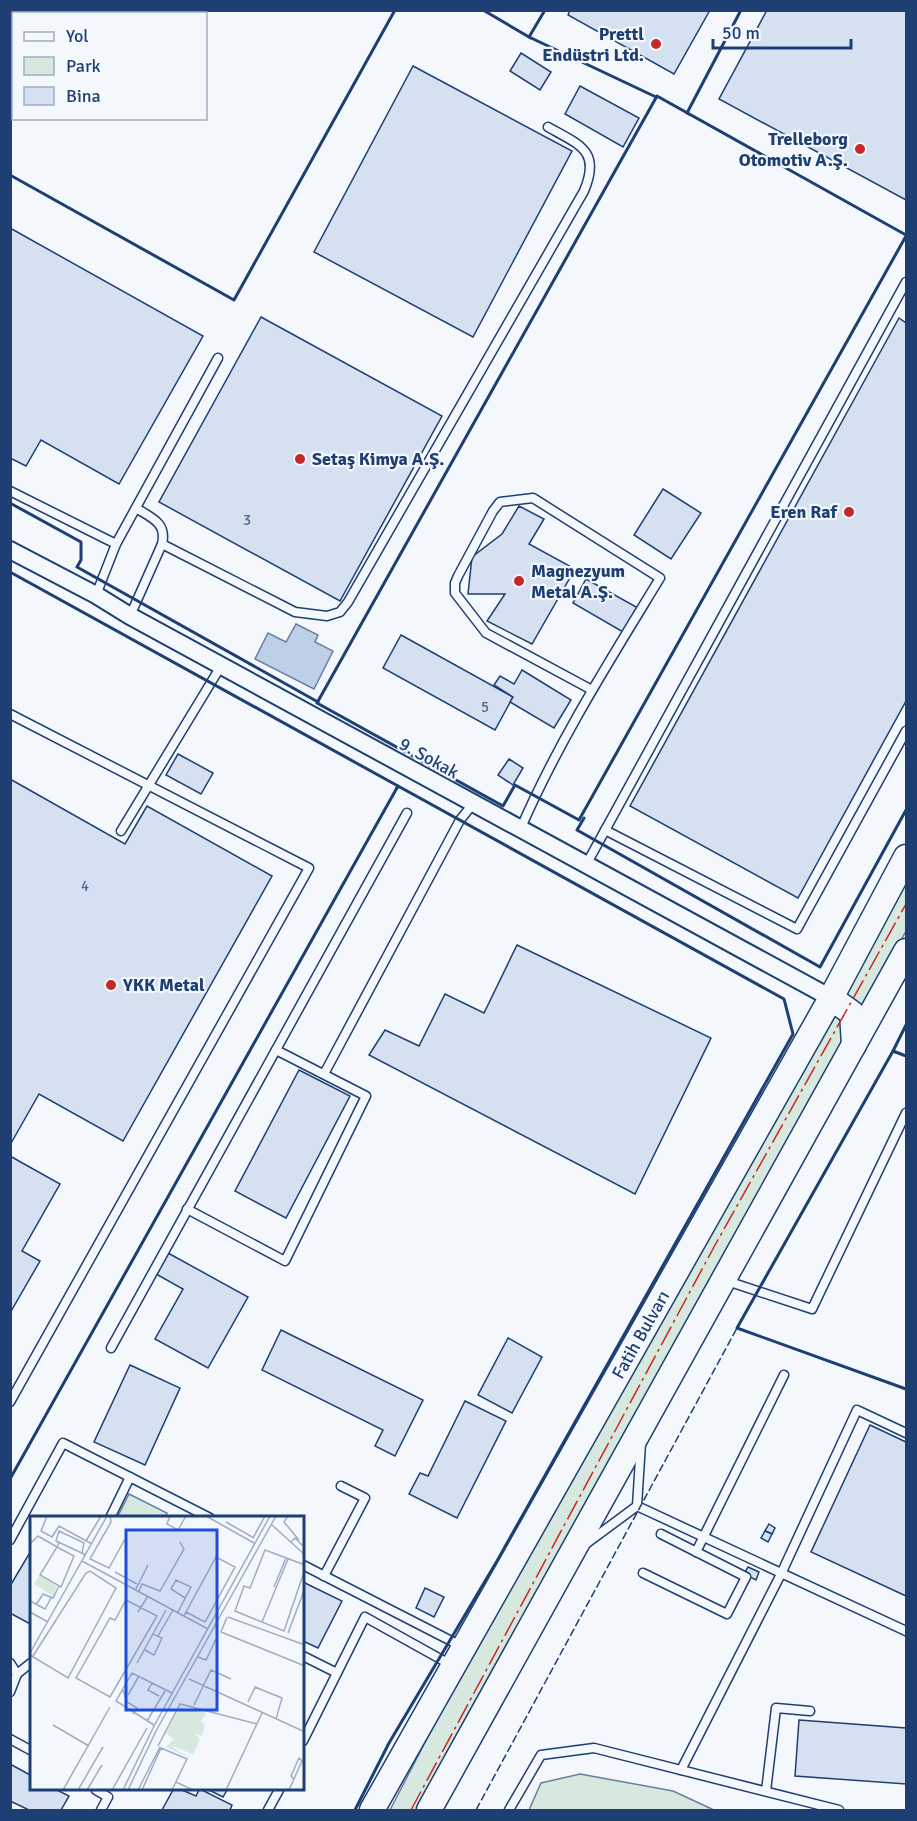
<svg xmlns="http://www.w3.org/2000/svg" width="917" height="1821" viewBox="0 0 917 1821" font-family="Signika,sans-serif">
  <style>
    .green { fill: #d7e8df; stroke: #687fa3; stroke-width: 1.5 }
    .water { fill: #bed0e5; stroke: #687fa3; stroke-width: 1.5 }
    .building { fill: #d5e0f0; stroke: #1d3f73; stroke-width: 1.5 }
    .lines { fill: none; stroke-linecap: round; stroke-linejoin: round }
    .lane-casing { stroke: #1d3f73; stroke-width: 11 }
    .street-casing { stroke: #1d3f73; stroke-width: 20 }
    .secondary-casing { stroke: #1d3f73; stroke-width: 27 }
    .lane { stroke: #f4f7fb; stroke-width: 8 }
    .street { stroke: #f4f7fb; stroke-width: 16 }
    .secondary { stroke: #f4f7fb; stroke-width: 24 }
    .fence { stroke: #1d3f73; stroke-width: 1.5; stroke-dasharray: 8 3; stroke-linecap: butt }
    .wall { stroke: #1d3f73; stroke-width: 3 }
    .power { stroke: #c62828; stroke-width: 1.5; stroke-dasharray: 21 4.5 3 4.5; stroke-linecap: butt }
    .poi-dot { fill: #c62828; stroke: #f4f7fb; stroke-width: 2 }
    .labels { text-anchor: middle; stroke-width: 4.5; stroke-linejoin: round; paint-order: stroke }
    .number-label { font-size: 15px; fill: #4b6792 }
    .poi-label { font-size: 18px; font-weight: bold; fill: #1d3f73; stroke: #f4f7fb; text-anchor: end }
    .street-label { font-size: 18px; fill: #1d3f73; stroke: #f4f7fb }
    .inset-road { fill: none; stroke: #9eadc5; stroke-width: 1.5 }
    .view { fill: #1d4ed8; fill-opacity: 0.15; stroke: #1d4ed8; stroke-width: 3 }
    .inset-edge { fill: none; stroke: #1d3f73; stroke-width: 3 }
  </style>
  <rect width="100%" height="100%" fill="#f4f7fb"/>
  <g class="green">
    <polygon points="906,876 906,931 418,1810 390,1810 476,1644"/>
    <polygon points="129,1494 167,1513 165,1518 117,1518"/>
    <polygon points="580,1774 673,1791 714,1810 529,1810 541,1783"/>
  </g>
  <polygon class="water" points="296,624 318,635 315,642 333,651 314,689 255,659 268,633 286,642"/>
  <g class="building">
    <polygon points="10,10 43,10 41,14 14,14 14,62 10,68"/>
    <polygon points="570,10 710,10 674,74 568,15"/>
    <polygon points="767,10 906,10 906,200 719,99"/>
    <polygon points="521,53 551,72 540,90 510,71"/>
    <polygon points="413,66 572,151 473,337 314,252"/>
    <polygon points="580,86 639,118 623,147 565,114"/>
    <polygon points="10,228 203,336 119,484 41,440 26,466 10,458"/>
    <polygon points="261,317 442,416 340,601 159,502"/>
    <polygon points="899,318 906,323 906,701 798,898 630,806"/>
    <polygon points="663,489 701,513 671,559 634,535"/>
    <polygon points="519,506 544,519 529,544 575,569 532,644 487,621 505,594 468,594 472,557 502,534"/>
    <polygon points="586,579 638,608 623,632 573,603"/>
    <polygon points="401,635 513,697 495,730 383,668"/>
    <polygon points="522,670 571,700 554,728 510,702 513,697 494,685 500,676 514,684"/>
    <polygon points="178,754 213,773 201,794 166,775"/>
    <polygon points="509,759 523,768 513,785 498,775"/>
    <polygon points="10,779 125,844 147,806 272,876 123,1141 39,1094 10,1145"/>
    <polygon points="517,945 711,1038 635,1194 369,1055 385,1030 419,1046 445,994 484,1013"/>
    <polygon points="299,1070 350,1096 286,1218 235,1191"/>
    <polygon points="10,1156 60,1184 22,1251 40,1261 10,1313"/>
    <polygon points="168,1253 248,1297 208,1368 155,1339 183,1289 156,1274"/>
    <polygon points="281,1330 423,1400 395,1456 375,1446 383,1430 262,1370"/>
    <polygon points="508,1338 542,1357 512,1413 478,1395"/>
    <polygon points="130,1365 180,1388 145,1465 94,1442"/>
    <polygon points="465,1401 506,1421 457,1518 409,1494 420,1473 428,1476"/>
    <polygon points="870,1425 906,1442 906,1596 811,1552"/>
    <polygon points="769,1524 775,1528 772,1534 765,1531"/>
    <polygon points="765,1531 772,1534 768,1542 761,1538"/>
    <polygon points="32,1549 32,1625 10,1613 10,1586"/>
    <polygon points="748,1567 759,1572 756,1580 744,1574"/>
    <polygon points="303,1582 342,1601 318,1648 303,1641"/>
    <polygon points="425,1588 444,1597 434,1617 416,1608"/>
    <polygon points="799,1720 906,1728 906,1784 795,1776"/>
    <polygon points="10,1764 32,1776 32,1790 57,1790 69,1796 61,1810 29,1810 10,1801"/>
    <polygon points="173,1790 182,1790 196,1796 199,1790 202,1790 232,1805 230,1810 162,1810"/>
    <polygon points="209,1790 227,1790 223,1797"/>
  </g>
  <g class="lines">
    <defs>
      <g id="lane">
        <polyline points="10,491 116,544"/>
        <path d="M136 508C152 518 167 523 162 544"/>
        <polyline points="96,595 116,544 218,358"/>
        <path d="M130 616 162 544 295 612 327 616 340 612 348 602 584 191C601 151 580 145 548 127"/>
        <polyline points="10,714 309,868 10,1402"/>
        <path d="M520 830C558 742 610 660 660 578L533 498 500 502 493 511 458 576 455 583V593L486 633 592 690"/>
        <polyline points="605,830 797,929 906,731"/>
        <polyline points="121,831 221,666"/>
        <polyline points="586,865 906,282"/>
        <polyline points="324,1074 460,820 473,804"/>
        <polyline points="187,1209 285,1261 366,1096 276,1050"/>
        <polyline points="724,1280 812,1309 906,1113"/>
        <polyline points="111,1348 407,813"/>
        <polyline points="637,1506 906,1631"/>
        <polyline points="110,1518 130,1477"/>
        <polyline points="10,1540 63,1443 210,1518"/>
        <polyline points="587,1543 637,1506 641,1443"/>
        <polyline points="696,1552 784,1375"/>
        <polyline points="303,1565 463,1647"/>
        <polyline points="643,1573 727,1614 746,1577 661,1534"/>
        <polyline points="324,1576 365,1498 341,1486"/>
        <polyline points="303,1656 337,1673"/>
        <polyline points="10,1663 17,1674 10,1692"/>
        <polyline points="17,1674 32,1662"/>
        <polyline points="10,1739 32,1751"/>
        <polyline points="303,1741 365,1617 453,1666"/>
        <polyline points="681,1770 781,1574 857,1410 906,1433"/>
        <polyline points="96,1790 108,1797 101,1810"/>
        <polyline points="766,1791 776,1708 810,1711"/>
        <polyline points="268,1810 279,1790"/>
        <polyline points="509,1810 541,1755 594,1748 839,1810"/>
      </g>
      <polyline id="street" points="10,550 96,595 130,616 831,998"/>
      <g id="secondary">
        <polyline points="831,998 852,1013 854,1045"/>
        <path id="s1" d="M372 1810 831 998 906 857"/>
        <polyline points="429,1810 906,951"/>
      </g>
    </defs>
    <use href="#lane" class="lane-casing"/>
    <use href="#street" class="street-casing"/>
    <use href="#secondary" class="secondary-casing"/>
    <use href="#lane" class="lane"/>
    <use href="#street" class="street"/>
    <use href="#secondary" class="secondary"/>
    <polyline class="fence" points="476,1810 737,1328 906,1389"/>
    <g class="wall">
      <polyline points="483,10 529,37 656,97"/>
      <polyline points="531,38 529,37 545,10"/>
      <polyline points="689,114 687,113 741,10"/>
      <polyline points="10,175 234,300 395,10"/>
      <polyline points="906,235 657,96 317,703 503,806 515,785 579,820 906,236"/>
      <polyline points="10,503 81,542 81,560 77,567 318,702"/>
      <polyline points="10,572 398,786 397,788"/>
      <polyline points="584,818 577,830 820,967 906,810"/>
      <polyline points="895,1052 893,1051 906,1025"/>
      <polyline points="906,1056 893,1051 737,1328 906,1389"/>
      <polyline points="10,1479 398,786 784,999 793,1034 497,1561 389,1743 355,1810"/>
    </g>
    <polyline class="power" points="411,1810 714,1247 906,904"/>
  </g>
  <g class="poi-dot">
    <circle cx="656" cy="44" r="6"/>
    <circle cx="860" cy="149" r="6"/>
    <circle cx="300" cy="459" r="6"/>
    <circle cx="849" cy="512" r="6"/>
    <circle cx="519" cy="581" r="6"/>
    <circle cx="111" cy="985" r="6"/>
  </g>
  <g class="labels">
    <g class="number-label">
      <text x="247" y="525">3</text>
      <text x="485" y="712">5</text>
      <text x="85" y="891">4</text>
    </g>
    <g class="poi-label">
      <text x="644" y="40">Prettl<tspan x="644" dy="21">Endüstri Ltd.</tspan></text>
      <text x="848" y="145">Trelleborg<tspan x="848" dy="21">Otomotiv A.Ş.</tspan></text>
      <text x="312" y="465" text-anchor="start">Setaş Kimya A.Ş.</text>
      <text x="837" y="518">Eren Raf</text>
      <text x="531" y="577" text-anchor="start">Magnezyum<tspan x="531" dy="21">Metal A.Ş.</tspan></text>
      <text x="123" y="991" text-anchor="start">YKK Metal</text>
    </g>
    <g class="street-label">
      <text transform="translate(429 758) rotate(29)" y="6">9. Sokak</text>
      <text dy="6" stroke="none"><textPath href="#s1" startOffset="546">Fatih Bulvarı</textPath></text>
    </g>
  </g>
  <g transform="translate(30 1516)">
    <rect width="274" height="274" fill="#f4f7fb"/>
    <path d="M9 60 27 70 23 80 4 68ZM150 191 176 197 171 205 175 209 172 220 164 218 170 223 163 238 139 229 160 242 136 231 144 223 136 217Z" fill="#d7e8df"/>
    <path class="inset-road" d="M17 0 11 15 22 21 29 10 62 28M80 0 81 6 60 43 79 52 95 23M140 0 137 8 148 14 156 0M176 0 224 27M258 0 254 6 269 24M196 6 224 22M242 9 275 39M223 22 235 0M56 25 71 0M261 26 265 22 272 29 275 27M0 28 8 20 27 31 44 40 31 71 10 59 27 31 29 27M52 37 54 27 29 15 26 25 56 39M52 45 178 113M275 49 235 34 220 72 214 70 205 95 254 115 275 53M85 56 107 68M244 71 256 42M106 73 118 49M109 75 112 68 130 75 154 33 150 26M96 84 127 100 80 181 46 162 80 102 85 104ZM0 85 15 93 21 82M6 89 13 78 23 82 29 70M0 96 18 106M108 96 118 80M148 96 161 71 146 64 141 73 155 82M154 100 156 96 186 41 205 51 175 106 156 96M197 101 191 116 275 150M198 101 275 129M232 106 258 43M258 117 275 72M128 120 143 94M115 134 124 139 132 122 123 118M0 137 77 0M0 139 38 162 86 72 60 55 56 57 3 140M168 141 176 144 186 123M107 147 136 94M159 163 275 216M122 167 118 174 129 180M93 174 97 186 107 192 103 198M98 179 109 160M218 186 225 171 252 182 246 203M164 189 181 154 201 163M117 205 135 175M23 209 59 230M124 209 86 185 102 157 142 177M128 230 150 188 227 208M146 266 163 274M33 274 80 191M48 274 73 231M57 274 72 249M82 274 117 212M93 274 124 210 240 0M98 274 126 215 246 0M108 274 130 231M112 274 131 232 157 243 142 274M196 274 232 197M259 274 272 245 269 242 261 260 264 263"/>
    <path class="view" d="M96 14H187V194H96Z"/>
    <rect width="274" height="274" class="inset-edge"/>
  </g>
  <rect width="917" height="1821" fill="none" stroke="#1d3f73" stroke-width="24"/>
  <rect x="12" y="12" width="195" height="108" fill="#f4f7fb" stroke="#9eadc5" stroke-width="1.5"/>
  <rect x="24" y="32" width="30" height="9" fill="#f4f7fb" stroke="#9eadc5" stroke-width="1.5"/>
  <text x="66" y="42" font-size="18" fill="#1d3f73">Yol</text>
  <rect x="24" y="57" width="30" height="18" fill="#d7e8df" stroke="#9eadc5" stroke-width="1.5"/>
  <text x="66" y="72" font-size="18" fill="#1d3f73">Park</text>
  <rect x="24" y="87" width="30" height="18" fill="#d5e0f0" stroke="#9eadc5" stroke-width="1.5"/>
  <text x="66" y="102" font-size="18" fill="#1d3f73">Bina</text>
  <path d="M713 39v9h138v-9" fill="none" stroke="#1d3f73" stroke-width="3"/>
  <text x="722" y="39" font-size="18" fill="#1d3f73" stroke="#f4f7fb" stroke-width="4.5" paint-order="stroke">50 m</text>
</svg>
